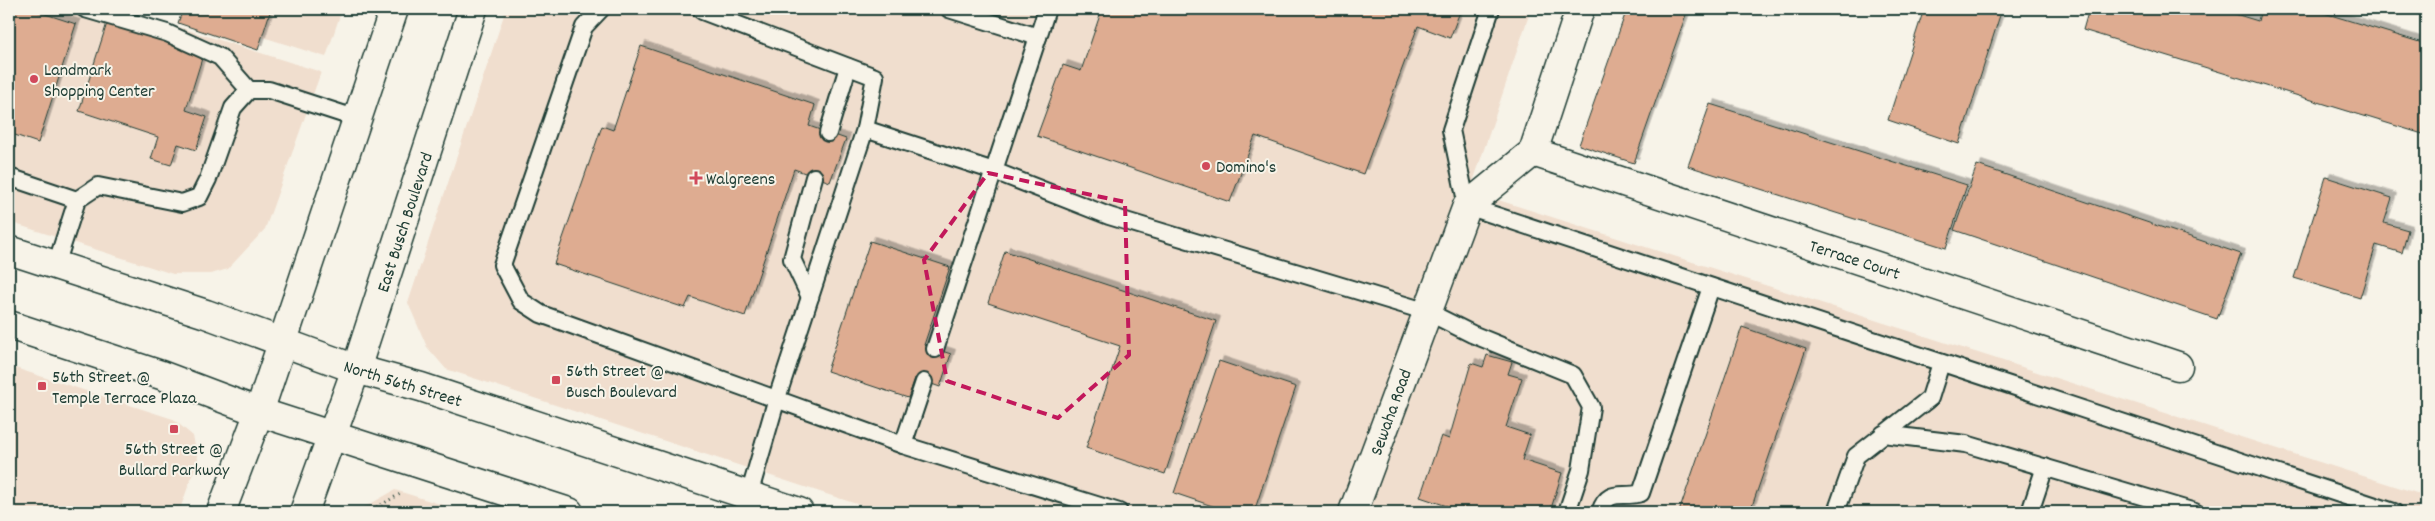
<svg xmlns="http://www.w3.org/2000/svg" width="2435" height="521" viewBox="0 0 2435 521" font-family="Dekko,sans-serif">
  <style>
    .built { fill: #f0dece }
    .building { fill: #deac91; stroke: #1f3d34; filter: url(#shadow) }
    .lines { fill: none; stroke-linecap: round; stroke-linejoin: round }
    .lane-casing { stroke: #1f3d34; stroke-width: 20 }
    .street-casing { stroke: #1f3d34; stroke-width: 31 }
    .primary-casing { stroke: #1f3d34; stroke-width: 31 }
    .path { stroke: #1f3d34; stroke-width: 3; stroke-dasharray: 1 4; stroke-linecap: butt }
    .lane { stroke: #f7f3e8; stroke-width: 16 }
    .street { stroke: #f7f3e8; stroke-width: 28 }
    .primary { stroke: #f7f3e8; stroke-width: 28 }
    .marked { fill: none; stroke: #c2185b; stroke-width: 4; stroke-dasharray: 10 6; stroke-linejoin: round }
    .poi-dot { fill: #d1495b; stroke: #f7f3e8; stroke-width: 2 }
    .labels { text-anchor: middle; stroke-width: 4; stroke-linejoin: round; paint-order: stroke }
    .poi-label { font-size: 18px; fill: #1f3d34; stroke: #f7f3e8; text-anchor: start }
    .street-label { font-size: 18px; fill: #1f3d34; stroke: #f7f3e8 }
  </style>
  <defs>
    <filter id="shadow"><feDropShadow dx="4.5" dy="-4.5" stdDeviation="0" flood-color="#0004"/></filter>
  </defs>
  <rect width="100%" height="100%" fill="#f7f3e8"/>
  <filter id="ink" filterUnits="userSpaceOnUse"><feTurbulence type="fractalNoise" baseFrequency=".02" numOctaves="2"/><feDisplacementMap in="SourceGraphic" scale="10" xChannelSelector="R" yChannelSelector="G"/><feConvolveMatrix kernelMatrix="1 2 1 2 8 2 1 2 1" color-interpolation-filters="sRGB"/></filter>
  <g filter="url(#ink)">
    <g class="built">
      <polygon points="9,9 121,9 321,72 265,229 228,269 211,274 173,274 9,222"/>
      <polygon points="174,9 342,9 326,57"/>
      <polygon points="506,9 1531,9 1470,191 2426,496 2426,512 881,512 446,369 427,347 408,303"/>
      <polygon points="9,366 173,419 193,436 198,459 179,512 9,512"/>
      <polygon points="395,490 465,512 356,512"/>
    </g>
    <g class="building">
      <polygon points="9,9 30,9 76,24 38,143 9,133"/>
      <polygon points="183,9 271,9 258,50 178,23"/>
      <polygon points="1102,9 1461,9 1450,38 1418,26 1363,174 1255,136 1230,202 1037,136 1063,65 1081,71"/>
      <polygon points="1627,9 1688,9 1634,163 1579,145"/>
      <polygon points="1924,9 2002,9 1959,144 1888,120"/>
      <polygon points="2089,9 2219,9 2258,21 2261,9 2311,9 2426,44 2426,135 2083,30"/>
      <polygon points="108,20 204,52 186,110 207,117 196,150 178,144 171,165 151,159 158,137 79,111"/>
      <polygon points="641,46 815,105 809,126 846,139 830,182 794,169 745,316 690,297 685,308 554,264 602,126 613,130"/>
      <polygon points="1710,104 1967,185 1946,248 1688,166"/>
      <polygon points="1977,165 2241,254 2217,319 1954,230"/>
      <polygon points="2326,177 2392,198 2384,223 2408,230 2402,253 2376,245 2360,298 2294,278"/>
      <polygon points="870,241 950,267 924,345 951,354 940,387 915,378 908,398 827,371"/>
      <polygon points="1005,251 1216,321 1165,474 1086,448 1120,346 988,303"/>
      <polygon points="1742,327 1806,349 1750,512 1679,512"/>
      <polygon points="1487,355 1512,362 1508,374 1522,378 1506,427 1530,435 1522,460 1562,473 1550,512 1465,512 1420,497 1441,436 1449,439 1471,363 1483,367"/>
      <polygon points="1219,361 1296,387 1254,512 1230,512 1174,493"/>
    </g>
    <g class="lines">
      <defs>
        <g id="lane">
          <polyline points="85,9 167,33 220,57 249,90"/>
          <polyline points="601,9 584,27 502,265 521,301 541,314 903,445 1119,512"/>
          <polyline points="949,9 1038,37 1047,9"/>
          <polyline points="1491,9 1451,130 1467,206 2394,512"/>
          <polyline points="702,11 875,77 865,129"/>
          <polyline points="828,133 848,67"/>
          <polyline points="9,177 77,200"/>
          <polyline points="56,265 77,200 98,186 182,203 199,197 208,179 233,108 249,90 269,90 358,119"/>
          <polyline points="810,297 792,259 814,177"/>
          <polyline points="935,349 1038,37"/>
          <polyline points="1883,434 1966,444 2195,512"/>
          <polyline points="903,445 924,382"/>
          <polyline points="749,495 777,398 865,129 994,171 1109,216 1428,312 1472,334 1573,375 1591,407 1581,470 1567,512"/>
          <path d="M1600 512C1608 487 1622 499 1641 493L1711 287"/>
          <polyline points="1836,512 1856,456 1930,398 1941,363"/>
          <polyline points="2030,512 2045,467"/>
        </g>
        <g id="street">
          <polyline points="1533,152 2178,366"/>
          <polyline points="1353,512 1467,206 1533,152 1580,9"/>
        </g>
        <g id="primary">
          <polyline points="9,250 206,314 356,369 421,387 799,512"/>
          <polyline points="9,325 161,375 259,412 569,512"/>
          <polyline points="221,512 259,412 394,9"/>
          <polyline points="304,512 356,369 473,9"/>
        </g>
      </defs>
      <use href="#lane" class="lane-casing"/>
      <use href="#street" class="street-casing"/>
      <use href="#primary" class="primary-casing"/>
      <polyline class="path" points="368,512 402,493"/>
      <use href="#lane" class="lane"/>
      <use href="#street" class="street"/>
      <use href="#primary" class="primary"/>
    </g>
  </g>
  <path class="marked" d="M988 173 1125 202 1129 355 1058 418 947 381 924 260Z"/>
  <g class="poi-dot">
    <circle cx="34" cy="79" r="5"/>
    <circle cx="1206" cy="166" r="5"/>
    <path d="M693.5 170.5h5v5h5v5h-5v5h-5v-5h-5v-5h5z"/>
    <rect x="551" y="375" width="10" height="10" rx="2.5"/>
    <rect x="37" y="381" width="10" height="10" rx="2.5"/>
    <rect x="169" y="424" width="10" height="10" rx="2.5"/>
  </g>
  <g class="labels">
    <g class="poi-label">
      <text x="44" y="75">Landmark<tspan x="44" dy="21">Shopping Center</tspan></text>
      <text x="1216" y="172">Domino's</text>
      <text x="706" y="184">Walgreens</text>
      <text x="566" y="376">56th Street @<tspan x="566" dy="21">Busch Boulevard</tspan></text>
      <text x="52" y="382">56th Street @<tspan x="52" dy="21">Temple Terrace Plaza</tspan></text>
      <text x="174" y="454" text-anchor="middle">56th Street @<tspan x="174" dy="21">Bullard Parkway</tspan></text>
    </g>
    <g class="street-label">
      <text transform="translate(404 222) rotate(-72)" y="6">East Busch Boulevard</text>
      <text transform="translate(1855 259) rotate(18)" y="6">Terrace Court</text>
      <text transform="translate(403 383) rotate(17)" y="6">North 56th Street</text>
      <text transform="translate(1390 412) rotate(-70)" y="6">Sewaha Road</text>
    </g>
  </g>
  <rect width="2435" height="521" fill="none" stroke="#f7f3e8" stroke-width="30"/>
  <rect x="15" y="15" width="2405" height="491" fill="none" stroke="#1f3d34" stroke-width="2" filter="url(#ink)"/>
</svg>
